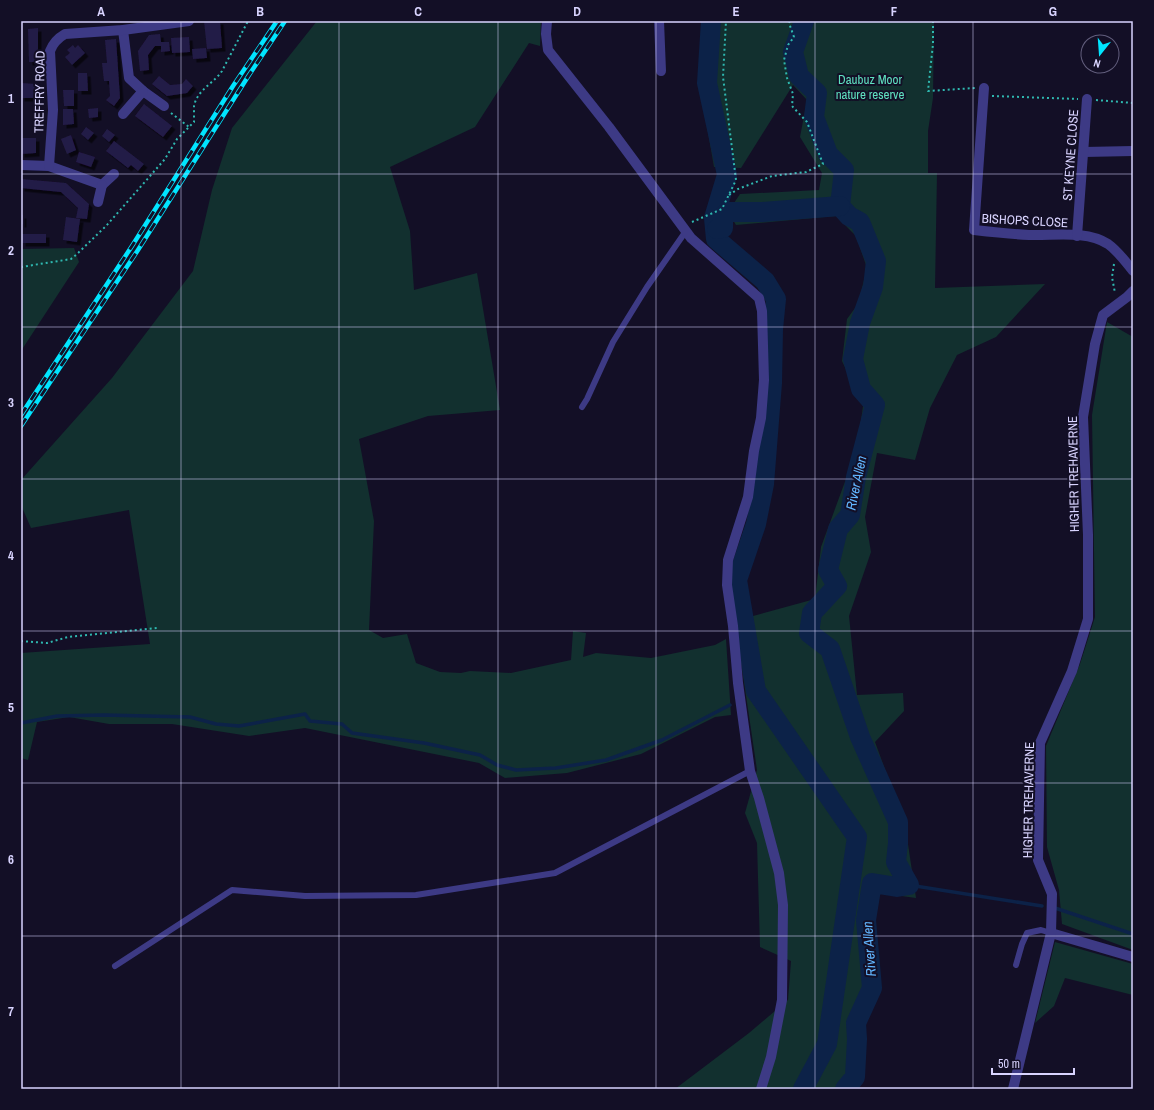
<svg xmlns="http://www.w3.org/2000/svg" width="1154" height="1110" viewBox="0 0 1154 1110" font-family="'Archivo Narrow',sans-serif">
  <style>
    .green { fill: #12302f }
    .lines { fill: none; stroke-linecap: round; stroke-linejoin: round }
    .stream { stroke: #0c2248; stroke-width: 3.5 }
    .river { stroke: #0c2248; stroke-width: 20 }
    .building { fill: #241b47; filter: url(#shadow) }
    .path { stroke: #2fb8b0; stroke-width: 2; stroke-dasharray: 2 3; stroke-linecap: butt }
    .lane { stroke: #3d3a85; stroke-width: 6 }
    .street { stroke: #3d3a85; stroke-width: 10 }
    .rail-casing { stroke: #00e5ff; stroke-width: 4.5 }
    .rail { stroke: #130f26; stroke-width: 3; stroke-dasharray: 9; stroke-linecap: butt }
    .grid { fill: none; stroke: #d9d4ff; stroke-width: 1; stroke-opacity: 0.55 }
    .labels { text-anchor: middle; stroke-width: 4; stroke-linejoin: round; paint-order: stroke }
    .park-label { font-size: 13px; fill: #5fe0c0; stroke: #130f26 }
    .street-label { font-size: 13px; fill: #d9d4ff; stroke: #130f26 }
    .water-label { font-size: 14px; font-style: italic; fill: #62b6ff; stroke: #130f26 }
    .neatline { fill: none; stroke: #d9d4ff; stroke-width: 1.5 }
    .grid-label { font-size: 13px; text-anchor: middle; font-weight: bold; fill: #d9d4ff }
  </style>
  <defs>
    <filter id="shadow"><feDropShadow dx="3.5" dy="3.5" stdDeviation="0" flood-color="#0009"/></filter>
  </defs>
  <rect width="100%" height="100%" fill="#130f26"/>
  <g class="green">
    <polygon points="317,21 541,21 540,46 529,43 475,127 390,167 410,231 414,290 477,273 500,410 428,416 359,439 374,521 369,630 383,638 407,634 416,663 440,672 461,673 470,671 511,673 571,660 573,631 586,633 583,657 596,653 651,658 715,645 726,639 731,715 715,717 641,754 567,773 505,778 479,763 305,728 249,736 172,724 109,724 69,717 37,722 28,760 21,758 21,653 150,644 129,510 31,528 21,505 21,480 112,378 193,271 212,190 232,128"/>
    <polygon points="704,21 934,21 933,98 928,131 928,173 937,173 935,288 1045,284 996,337 957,355 930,408 915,460 877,453 865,517 871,552 849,616 857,695 903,693 904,711 875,742 905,824 916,898 865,891 878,991 849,1017 863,1069 859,1089 675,1089 749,1033 788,1000 791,961 760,947 757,843 745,813 757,770 735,621 815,599 821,547 857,449 863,406 842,361 847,319 858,304 867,268 856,236 836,216 736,225 728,212 740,194 819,190 822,173 800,137 807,100 793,85 741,168 714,167 701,92"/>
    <polygon points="74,248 79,262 21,351 21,249"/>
    <polygon points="1107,322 1133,337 1133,950 1062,924 1059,890 1047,847 1046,746 1080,664 1095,617 1092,415"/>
    <polygon points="1055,942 1133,964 1133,995 1065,978 1054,1006 1035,1023"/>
  </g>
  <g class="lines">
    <g class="stream">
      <polyline points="749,695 756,691"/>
      <polyline points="21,723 57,716 104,715 190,717 216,724 239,726 305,714 310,721 342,724 352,733 424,743 480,755 497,765 516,770 556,768 606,760 662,740 730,705"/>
      <polyline points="909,885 1042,906"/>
      <polyline points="1055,908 1133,934"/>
    </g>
    <g class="river">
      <polyline points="711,21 707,83 727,175 714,218 716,239 765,281 776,299 773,329 772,383 764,484 756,524 737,580 756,691 857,837 827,1044 803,1089"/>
      <polyline points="804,21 793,52 799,76 817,93 814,117 828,154 844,170 840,206 849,216 860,222 876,261 873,287 860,323 853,359 861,389 875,405 856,477 850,515 838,529 828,570 837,586 812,613 809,633 830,649 860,737 898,822 898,843 896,862 909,885 897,887 872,883 866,920 872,988 856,1023 857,1039 855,1077 845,1089"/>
      <polyline points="717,229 723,228 723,216 728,212 762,212 840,206"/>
    </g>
  </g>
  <g class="building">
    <polygon points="204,21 220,21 222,48 207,49"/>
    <polygon points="38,28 38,62 29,62 28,29"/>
    <polygon points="160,34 161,42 169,42 170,51 161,52 161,46 155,46 148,55 149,70 140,71 138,51 149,35"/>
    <polygon points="189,37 190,52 172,53 171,38"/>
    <polygon points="116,39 120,98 114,106 106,100 110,96 109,81 104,81 102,63 107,63 105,40"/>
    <polygon points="73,45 75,48 78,45 85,53 72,65 65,57 70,53 67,50"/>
    <polygon points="206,48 207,58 193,59 192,49"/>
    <polygon points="78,73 87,73 88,91 78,91"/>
    <polygon points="159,76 170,85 182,84 186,79 193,86 187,93 167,96 152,84"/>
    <polygon points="21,83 37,84 37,98 21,98"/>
    <polygon points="63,90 74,90 74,106 64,106"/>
    <polygon points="144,104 172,126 163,137 135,116"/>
    <polygon points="98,108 98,117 89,118 88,109"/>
    <polygon points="63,109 73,109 74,124 63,125"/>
    <polygon points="86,127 94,133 88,140 81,134"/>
    <polygon points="107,129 115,135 109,142 102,136"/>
    <polygon points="71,135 76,150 67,154 61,139"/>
    <polygon points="21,138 36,138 36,153 21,154"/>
    <polygon points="114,141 144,164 138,171 131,165 128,168 106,151"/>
    <polygon points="79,152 95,157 91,167 76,162"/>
    <polygon points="21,179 66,183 89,204 87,219 76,218 78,208 61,192 21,188"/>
    <rect x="21" y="215" width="2" height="9"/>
    <polygon points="66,217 80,219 77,242 63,240"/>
    <rect x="22" y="234" width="24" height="9"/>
  </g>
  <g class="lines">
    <g class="path">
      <polyline points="933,21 933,44 928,91 975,88"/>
      <polyline points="992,96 1078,99"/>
      <polyline points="1096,100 1133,103"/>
      <polyline points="171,113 189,127"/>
      <polyline points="729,195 738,189 772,176 806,172 823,164 807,122 792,106 793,94 787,78 784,60 788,45 794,37 789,23 790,21"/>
      <polyline points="692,222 722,209 736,180 723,77 726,21"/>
      <polyline points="1114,264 1112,277 1115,293"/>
      <path d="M21 267 71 259 77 254 106 226 165 159 177 139 194 122C194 117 194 111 194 106 197 90 214 83 222 71L248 21"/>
      <polyline points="21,641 47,643 68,637 157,628"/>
    </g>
    <g class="lane">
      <polyline points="582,407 587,399 613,342 647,287 686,231"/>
      <polyline points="1016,965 1022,944 1027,933 1041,930 1051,933"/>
      <polyline points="115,966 232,890 305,896 416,895 555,873 750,771"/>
    </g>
    <g class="street">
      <polyline points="547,21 546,34 548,50 609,127 691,238 759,298 762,311 764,380 761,418 754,451 748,497 728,560 727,585 733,626 738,683 750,771 759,798 779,873 783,905 782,1000 771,1057 761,1089"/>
      <polyline points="659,21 661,71"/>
      <polyline points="123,30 129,78 143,91 164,106"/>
      <path d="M984 88 974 230C992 232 1011 234 1029 235 1054 236 1086 230 1108 244 1118 251 1125 261 1133 271"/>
      <polyline points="123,114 143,91"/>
      <polyline points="1084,152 1133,151"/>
      <polyline points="21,165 49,166 102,185 114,174"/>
      <path d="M49 166 53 110 50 51C53 43 58 38 65 34L123 30 189 21"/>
      <polyline points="98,202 102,185"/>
      <polyline points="1077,236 1087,99"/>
      <polyline points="1051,933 1133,957"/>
      <polyline points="1013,1089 1051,933 1052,894 1038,860 1040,743 1072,671 1088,619 1088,535 1083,417 1095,344 1103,315 1127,297 1133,291"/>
    </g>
    <defs>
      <g id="rail">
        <polyline points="21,415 132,246 233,86 277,21"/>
        <polyline points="21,426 138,250 249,75 285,21"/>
      </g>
    </defs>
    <use href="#rail" class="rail-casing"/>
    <use href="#rail" class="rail"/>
  </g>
  <path class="grid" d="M181 21V1089M339 21V1089M498 21V1089M656 21V1089M815 21V1089M973 21V1089M21 174H1133M21 327H1133M21 479H1133M21 631H1133M21 783H1133M21 936H1133"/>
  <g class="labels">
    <g class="park-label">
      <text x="870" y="84">Daubuz Moor<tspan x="870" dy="15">nature reserve</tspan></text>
    </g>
    <g class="street-label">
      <text transform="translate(39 92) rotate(-89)" y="5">TREFFRY ROAD</text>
      <text transform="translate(1070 155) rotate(-86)" y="5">ST KEYNE CLOSE</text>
      <text transform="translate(1025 220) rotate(3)" y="5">BISHOPS CLOSE</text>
      <text transform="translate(1073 474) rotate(-91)" y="5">HIGHER TREHAVERNE</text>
      <text transform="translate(1028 800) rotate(-89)" y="5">HIGHER TREHAVERNE</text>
    </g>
    <g class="water-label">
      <text transform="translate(856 483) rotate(-78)" y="5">River Allen</text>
      <text transform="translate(869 949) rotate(-94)" y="5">River Allen</text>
    </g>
  </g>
  <rect width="1154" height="1110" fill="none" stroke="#130f26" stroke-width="44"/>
  <g transform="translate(1100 54) rotate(197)"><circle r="19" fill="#130f26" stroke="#625e7d"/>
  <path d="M0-3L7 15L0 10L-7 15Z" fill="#00e5ff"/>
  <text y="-6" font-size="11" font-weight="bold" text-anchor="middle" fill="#d9d4ff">N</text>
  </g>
  <path d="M992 1068v6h82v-6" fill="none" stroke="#d9d4ff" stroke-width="2"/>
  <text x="998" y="1068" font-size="12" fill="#d9d4ff" stroke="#130f26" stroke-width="3" paint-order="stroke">50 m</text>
  <rect x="22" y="22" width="1110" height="1066" class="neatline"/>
  <g class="grid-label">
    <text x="101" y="16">A</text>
    <text x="260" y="16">B</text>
    <text x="418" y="16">C</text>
    <text x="577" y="16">D</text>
    <text x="736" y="16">E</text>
    <text x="894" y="16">F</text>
    <text x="1053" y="16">G</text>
    <text x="11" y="103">1</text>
    <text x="11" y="255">2</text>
    <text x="11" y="407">3</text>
    <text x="11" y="560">4</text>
    <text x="11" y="712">5</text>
    <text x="11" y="864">6</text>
    <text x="11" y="1016">7</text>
  </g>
</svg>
